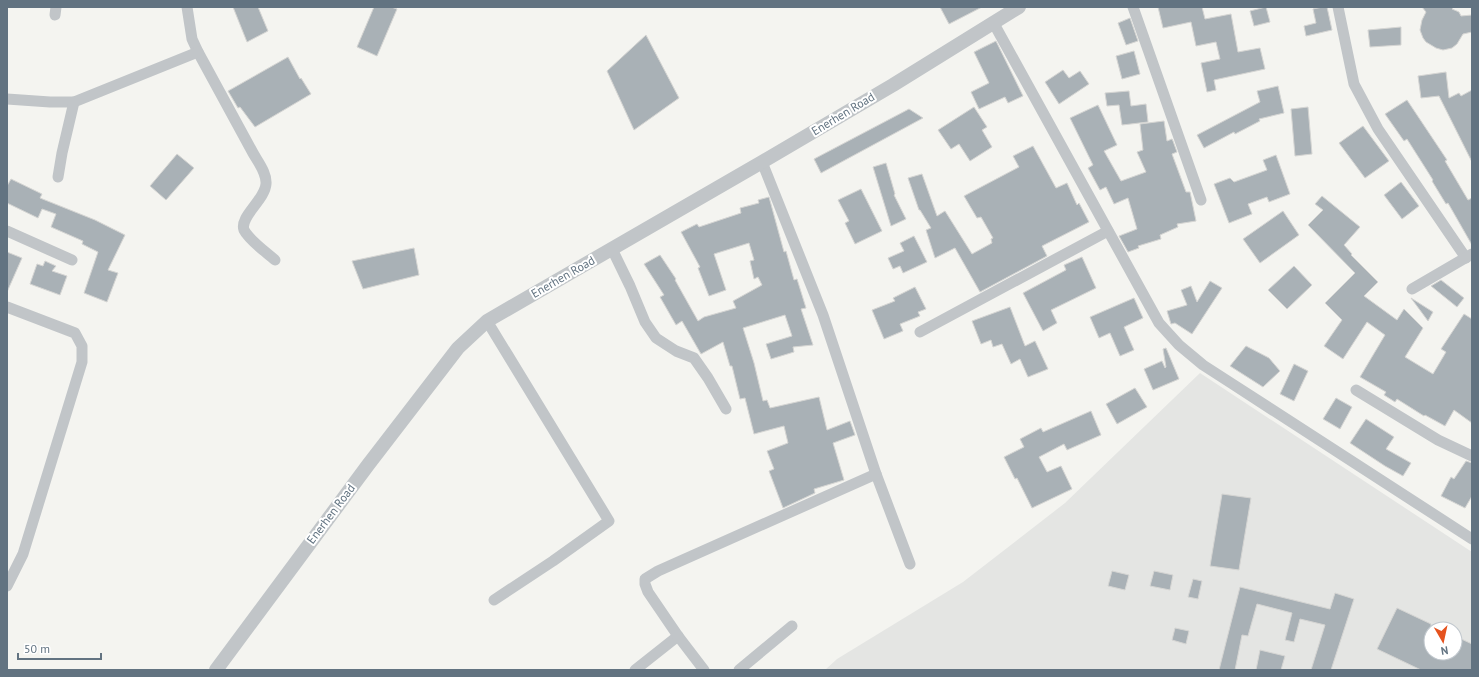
<svg xmlns="http://www.w3.org/2000/svg" width="1479" height="677" viewBox="0 0 1479 677" font-family="'PT Sans',sans-serif">
  <style>
    .built { fill: #e4e5e3; fill-rule: evenodd }
    .building { fill: #a9b1b6; stroke: #d5d5d3 }
    .lines { fill: none; stroke-linecap: round; stroke-linejoin: round }
    .minor { stroke: #c1c5c8; stroke-width: 11 }
    .tertiary { stroke: #c1c5c8; stroke-width: 14 }
    .labels { text-anchor: middle; stroke-width: 4; stroke-linejoin: round; paint-order: stroke }
    .street-label { font-size: 12px; fill: #627381; stroke: #fff }
  </style>
  <rect width="100%" height="100%" fill="#f4f4f0"/>
  <path class="built" d="M1200 373 1472 552V670H825L837 659 963 582 1065 503ZM1431 629H1455V653H1431Z"/>
  <g class="building">
    <polygon points="233,7 258,7 268,31 247,42"/>
    <polygon points="374,7 391,7 397,9 377,56 357,47"/>
    <polygon points="940,7 982,7 949,24"/>
    <polygon points="1158,7 1202,7 1205,19 1231,14 1238,52 1260,48 1265,69 1214,80 1216,90 1207,92 1201,63 1220,59 1216,42 1196,46 1191,22 1163,28"/>
    <polygon points="1266,7 1270,22 1254,26 1250,11"/>
    <polygon points="1323,7 1327,7 1332,30 1306,36 1304,26 1316,23 1313,9"/>
    <polygon points="1422,7 1454,7 1452,9 1459,12 1461,16 1472,15 1472,32 1463,34 1457,44 1452,48 1443,50 1436,48 1426,42 1423,38 1420,30 1422,20 1426,12"/>
    <polygon points="1130,18 1138,41 1126,45 1118,23"/>
    <polygon points="1401,27 1401,45 1370,47 1368,30"/>
    <polygon points="646,35 679,98 634,130 607,71"/>
    <polygon points="996,41 1023,96 1008,103 1005,97 979,109 971,92 989,83 974,52"/>
    <polygon points="1134,51 1140,74 1122,79 1116,56"/>
    <polygon points="288,57 300,79 301,78 311,94 255,127 240,107 238,108 228,91"/>
    <polygon points="1063,70 1069,78 1080,71 1089,84 1059,104 1045,82"/>
    <polygon points="1446,72 1449,98 1459,93 1461,96 1472,90 1472,162 1439,96 1421,98 1418,76"/>
    <polygon points="1278,86 1284,113 1259,119 1260,121 1235,134 1234,132 1204,148 1197,135 1260,102 1257,91"/>
    <polygon points="1129,91 1131,106 1146,104 1148,122 1122,125 1119,105 1107,106 1105,93"/>
    <polygon points="1407,100 1447,160 1445,161 1468,200 1472,198 1472,245 1448,203 1446,204 1432,181 1433,180 1407,139 1404,141 1385,114"/>
    <polygon points="1098,105 1117,145 1104,151 1121,181 1146,172 1137,152 1143,150 1140,124 1164,121 1167,141 1172,139 1173,141 1177,152 1172,154 1186,192 1190,192 1196,221 1177,224 1178,227 1160,235 1161,239 1138,246 1139,248 1128,252 1119,236 1137,229 1128,198 1114,204 1106,187 1100,190 1088,168 1093,165 1070,118"/>
    <polygon points="974,107 987,127 982,130 992,147 970,161 959,144 951,149 938,130"/>
    <polygon points="1308,107 1312,154 1295,156 1291,109"/>
    <polygon points="909,109 923,118 821,173 814,159"/>
    <polygon points="1363,126 1389,161 1365,178 1339,143"/>
    <polygon points="1033,146 1056,188 1067,183 1077,205 1079,203 1089,222 1042,246 1047,256 980,292 955,248 935,258 926,230 931,228 920,210 919,210 908,178 922,174 937,216 945,211 972,254 992,243 991,239 993,238 981,217 977,218 964,196 1019,167 1013,156"/>
    <polygon points="177,154 194,168 166,200 150,186"/>
    <polygon points="1276,155 1290,194 1269,202 1267,197 1248,204 1252,214 1229,223 1214,184 1230,178 1234,182 1267,170 1263,160"/>
    <polygon points="886,163 895,194 894,195 906,219 891,226 873,167"/>
    <polygon points="11,179 42,194 40,198 95,220 125,235 108,270 118,273 107,302 84,293 98,252 82,244 83,241 51,227 56,214 42,209 38,218 7,203 7,186"/>
    <polygon points="1401,182 1419,206 1402,219 1384,195"/>
    <polygon points="861,189 882,231 855,244 845,223 849,221 838,200"/>
    <polygon points="1322,196 1360,227 1344,245 1352,254 1351,255 1378,282 1364,296 1397,320 1404,309 1423,328 1405,357 1433,374 1446,352 1441,349 1464,314 1472,319 1472,423 1454,410 1445,426 1425,415 1424,416 1397,399 1395,402 1384,395 1386,392 1360,377 1385,335 1367,322 1343,359 1324,346 1342,320 1325,303 1355,273 1308,225 1323,210 1315,204"/>
    <polygon points="769,197 784,252 786,251 794,280 797,279 806,308 801,309 813,345 793,347 794,352 771,359 766,344 792,336 785,315 743,328 754,363 763,401 767,400 770,408 819,397 827,430 850,421 855,435 833,443 844,480 814,489 815,493 783,508 769,471 774,469 767,451 788,443 784,426 754,434 745,398 740,399 732,366 730,366 723,342 701,354 682,321 676,325 660,297 664,295 644,264 660,255 676,279 675,280 698,321 704,317 736,308 733,301 762,285 758,277 754,279 750,261 754,260 749,243 714,254 726,290 709,296 698,268 700,267 681,232 697,224 699,227 741,213 740,208 759,203 758,200"/>
    <polygon points="1283,211 1299,235 1260,263 1243,239"/>
    <polygon points="914,236 927,262 903,273 900,266 893,269 888,258 904,251 900,243"/>
    <polygon points="414,248 419,275 363,289 352,261"/>
    <polygon points="7,252 22,258 7,292"/>
    <polygon points="1082,257 1096,288 1051,310 1057,323 1043,331 1023,293 1066,270 1064,265"/>
    <polygon points="45,261 56,266 52,271 67,276 60,295 30,284 37,264 43,266"/>
    <polygon points="1294,266 1312,285 1287,309 1268,290"/>
    <polygon points="1441,280 1464,298 1457,307 1431,286"/>
    <polygon points="1210,281 1222,288 1192,334 1175,323 1171,324 1167,311 1187,305 1181,290 1191,286 1197,302"/>
    <polygon points="915,287 926,309 918,312 920,316 900,324 903,331 884,339 872,310 895,301 893,298"/>
    <polygon points="1134,298 1143,318 1124,327 1134,350 1120,356 1110,333 1099,338 1090,317"/>
    <polygon points="1411,298 1433,312 1428,321"/>
    <polygon points="1010,307 1025,346 1035,341 1048,369 1028,377 1020,359 1011,364 1002,344 993,347 991,340 981,344 972,321"/>
    <polygon points="1246,346 1269,358 1280,371 1263,387 1230,366"/>
    <polygon points="1166,348 1179,379 1153,390 1144,369 1162,361 1165,368 1166,367 1163,349"/>
    <polygon points="1294,364 1308,371 1294,401 1280,394"/>
    <polygon points="1135,388 1147,407 1117,424 1106,404"/>
    <polygon points="1336,398 1352,407 1340,429 1323,419"/>
    <polygon points="1091,411 1101,435 1067,450 1064,444 1039,457 1047,472 1061,466 1072,489 1032,508 1017,478 1015,479 1004,457 1024,447 1020,439 1041,428 1043,432"/>
    <polygon points="1366,419 1394,437 1386,449 1411,463 1403,476 1385,466 1350,443"/>
    <polygon points="1466,461 1472,463 1472,496 1465,508 1441,496 1451,477 1454,479"/>
    <polygon points="1222,494 1251,498 1239,570 1210,566"/>
    <polygon points="1112,571 1129,575 1125,590 1108,586"/>
    <polygon points="1154,571 1173,575 1170,590 1150,586"/>
    <polygon points="1193,579 1202,581 1198,599 1188,597"/>
    <polygon points="1240,587 1330,609 1335,593 1354,599 1331,670 1311,670 1325,625 1300,619 1294,642 1285,640 1292,613 1257,604 1248,636 1242,635 1235,670 1219,670"/>
    <polygon points="1397,608 1431,624 1431,653 1455,653 1455,636 1472,644 1472,670 1421,670 1377,649"/>
    <polygon points="1175,628 1189,631 1186,644 1172,640"/>
    <polygon points="1260,650 1285,656 1281,670 1256,670"/>
  </g>
  <g class="lines">
    <g class="minor">
      <path d="M187 7 192 39 198 52 253 153C258 162 267 173 266 184 265 200 239 217 244 230 249 240 266 252 275 260"/>
      <polyline points="1133,7 1201,200"/>
      <polyline points="1338,7 1354,84 1378,129 1466,258"/>
      <polyline points="55,15 56,7"/>
      <polyline points="993,22 1159,323 1179,345 1203,365 1234,385 1472,539"/>
      <polyline points="7,99 50,102 74,102 198,52"/>
      <polyline points="762,162 823,315 876,474 910,564"/>
      <polyline points="58,177 62,153 74,102"/>
      <polyline points="7,231 72,260"/>
      <polyline points="612,249 630,286 645,322 656,338 676,351 694,358 708,378 726,409"/>
      <polyline points="1412,289 1472,254"/>
      <polyline points="7,307 75,333 82,346 82,362 23,554 7,586"/>
      <polyline points="487,321 609,521 553,561 494,600"/>
      <polyline points="920,332 1108,231"/>
      <polyline points="1356,390 1438,440 1472,456"/>
      <polyline points="635,670 678,636"/>
      <polyline points="704,670 678,636 648,592 645,584 645,579 658,571 876,474"/>
      <polyline points="739,670 792,626"/>
    </g>
    <polyline class="tertiary" points="216,670 368,465 458,348 487,321 762,162 893,85 1019,7"/>
  </g>
  <g class="labels">
    <g class="street-label">
      <text transform="translate(843 114) rotate(-31)" y="4">Enerhen Road</text>
      <text transform="translate(563 277) rotate(-30)" y="4">Enerhen Road</text>
      <text transform="translate(331 514) rotate(-53)" y="4">Enerhen Road</text>
    </g>
  </g>
  <rect width="1479" height="677" fill="none" stroke="#627381" stroke-width="16"/>
  <g transform="translate(1443 641) rotate(171)"><circle r="19" fill="#ffffff" stroke="#c0c7cd"/>
  <path d="M0-3L7 15L0 10L-7 15Z" fill="#e5521e"/>
  <text y="-6" font-size="11" font-weight="bold" text-anchor="middle" fill="#627381">N</text>
  </g>
  <path d="M18 653v6h83v-6" fill="none" stroke="#627381" stroke-width="2"/>
  <text x="24" y="653" font-size="12" fill="#627381" stroke="#ffffff" stroke-width="3" paint-order="stroke">50 m</text>
</svg>
